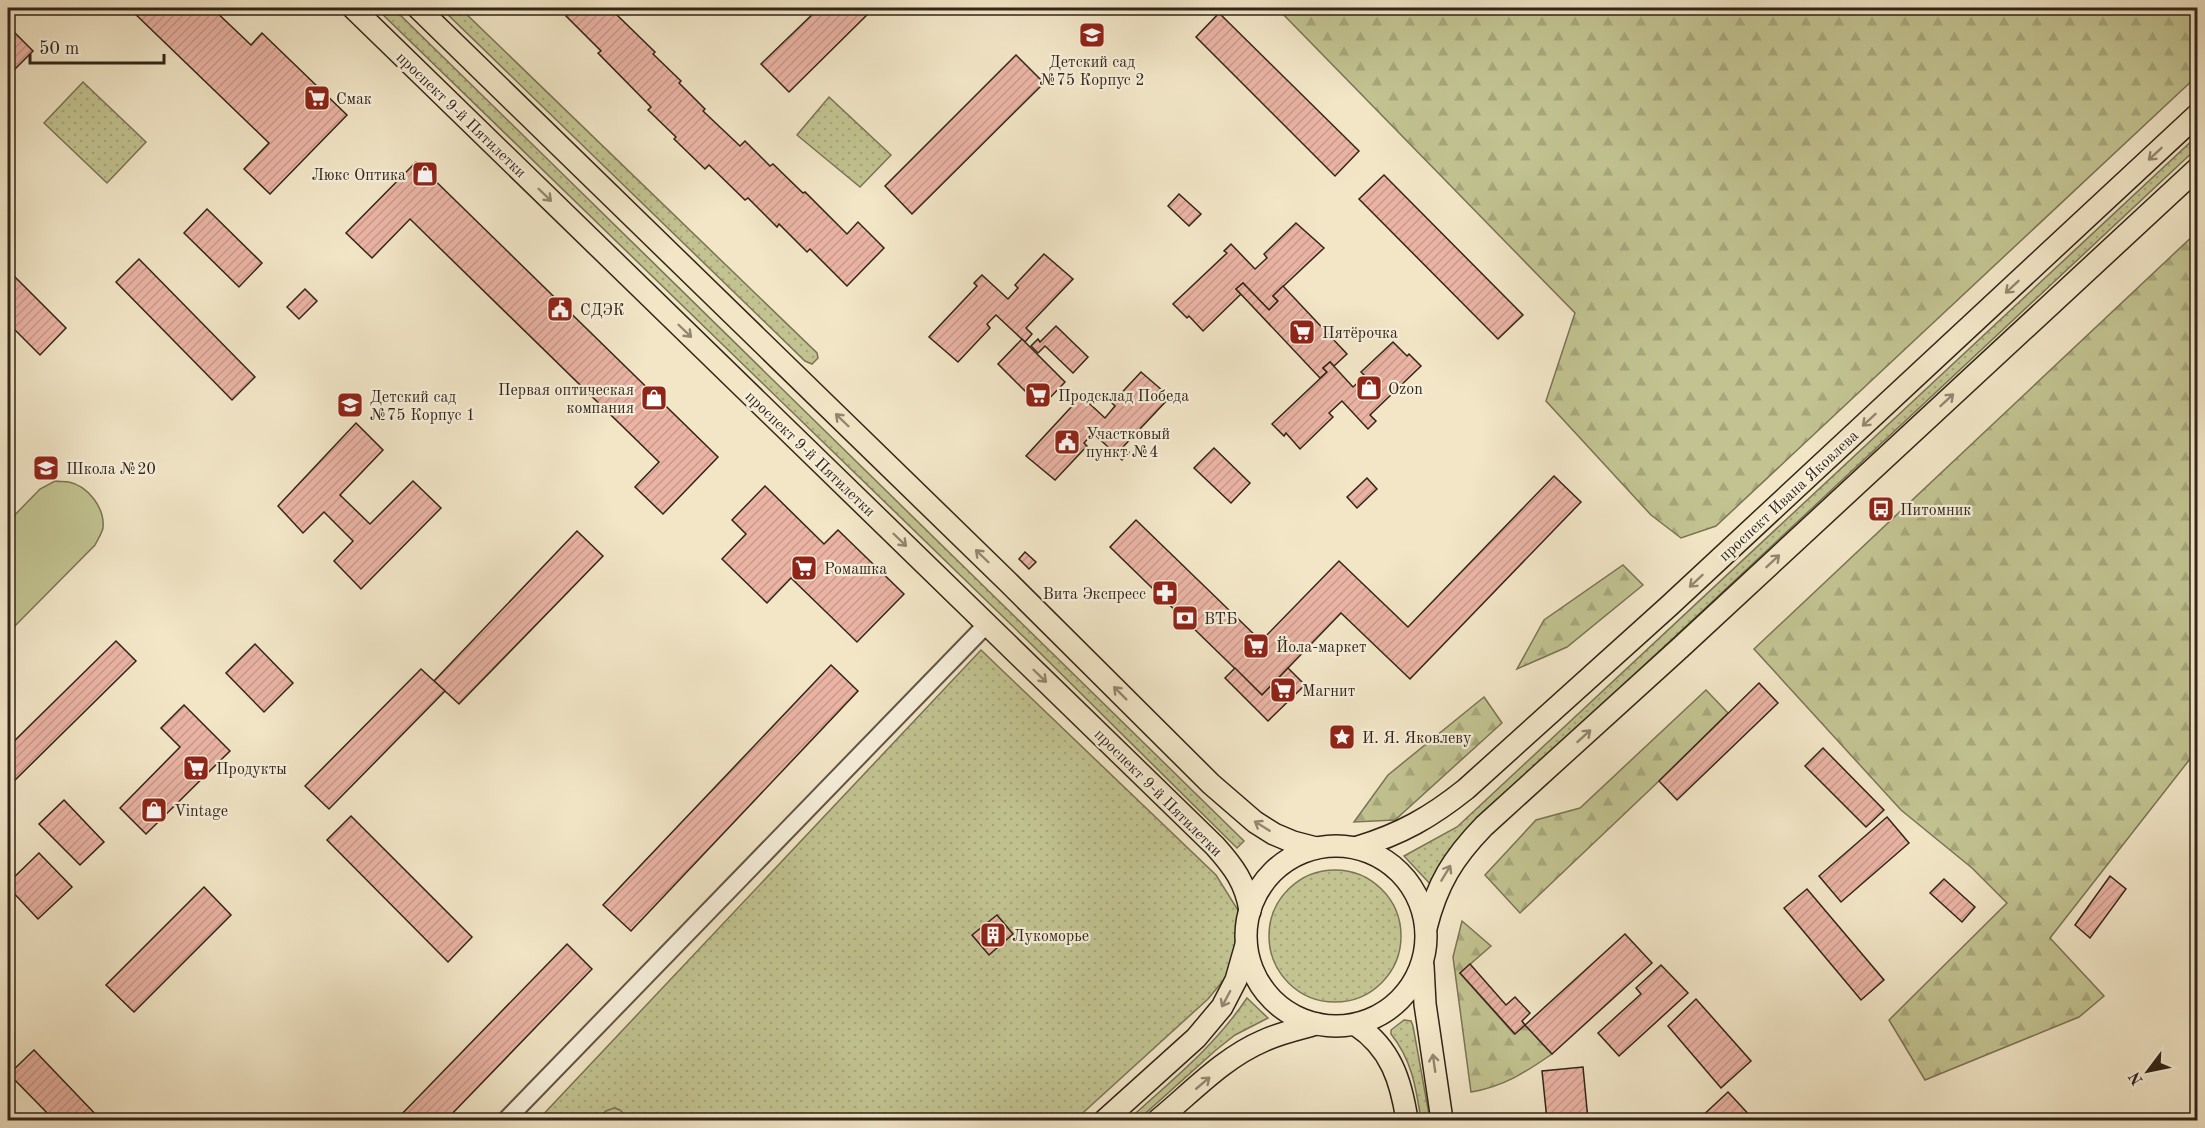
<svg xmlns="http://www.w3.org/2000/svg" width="2205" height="1128" viewBox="0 0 2205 1128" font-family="'Old Standard TT',serif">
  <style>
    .grass { fill: url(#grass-dots); stroke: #7a7454; stroke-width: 1.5 }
    .forest { fill: url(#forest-firs); stroke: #7a7454; stroke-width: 1.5 }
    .garden { fill: #c2c391; stroke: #7a7454; stroke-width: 1.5 }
    .building { fill: url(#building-hatch); stroke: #322518; stroke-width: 1.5 }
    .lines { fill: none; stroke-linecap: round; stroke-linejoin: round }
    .minor-casing { stroke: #625544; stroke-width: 20 }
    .major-casing { stroke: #322518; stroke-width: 24 }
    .minor { stroke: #f7efdb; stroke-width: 16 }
    .major { stroke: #f2e6c7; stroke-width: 21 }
    .oneway { stroke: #928670 }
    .labels { text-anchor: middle; stroke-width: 4.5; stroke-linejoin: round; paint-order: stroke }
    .poi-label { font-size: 16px; fill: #322518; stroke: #f7efdb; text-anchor: start }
    .street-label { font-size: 16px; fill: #322518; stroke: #f7efdb }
  </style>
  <defs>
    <pattern id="grass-dots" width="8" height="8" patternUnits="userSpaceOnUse" patternTransform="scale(1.5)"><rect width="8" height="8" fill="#c2c391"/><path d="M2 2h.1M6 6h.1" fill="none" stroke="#a7a77c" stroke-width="1.8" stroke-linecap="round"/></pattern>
    <pattern id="forest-firs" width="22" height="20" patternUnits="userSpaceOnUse" patternTransform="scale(1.5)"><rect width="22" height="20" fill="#c2c391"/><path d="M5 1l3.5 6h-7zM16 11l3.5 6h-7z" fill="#a7a77c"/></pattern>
    <pattern id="building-hatch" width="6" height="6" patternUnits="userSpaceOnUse" patternTransform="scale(1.5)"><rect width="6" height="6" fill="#eab3a4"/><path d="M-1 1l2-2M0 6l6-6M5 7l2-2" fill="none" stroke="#c99a8c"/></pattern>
  </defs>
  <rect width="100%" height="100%" fill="#f2e6c7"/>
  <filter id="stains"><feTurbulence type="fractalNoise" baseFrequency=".00333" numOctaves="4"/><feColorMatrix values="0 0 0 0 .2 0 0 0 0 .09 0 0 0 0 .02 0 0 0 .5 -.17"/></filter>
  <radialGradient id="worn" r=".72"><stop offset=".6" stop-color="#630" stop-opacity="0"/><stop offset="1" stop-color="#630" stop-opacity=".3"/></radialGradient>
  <g class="grass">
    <polygon points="376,8 393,8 1244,841 1237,848 1028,641"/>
    <polygon points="441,8 460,8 817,353 818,358 812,364 805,361"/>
    <polygon points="83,82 146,142 107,183 44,123"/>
    <polygon points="829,97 891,155 860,187 797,135"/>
    <polygon points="2197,136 2197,148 1465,833 1432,886 1404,856 1457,827"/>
    <polygon points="981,650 1216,875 1241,915 1241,959 1208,999 1075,1120 538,1120"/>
    <circle cx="1335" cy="936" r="66"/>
    <path d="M1247 998 1268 1018 1235 1035 1216 1050 1138 1120H1128C1171 1081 1215 1046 1247 998Z"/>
    <path d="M1404 1020 1411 1021 1413 1026 1430 1120H1421C1416 1088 1412 1060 1391 1034V1030Z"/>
  </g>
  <g class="forest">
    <polygon points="1277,8 2197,8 2197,76 1716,526 1681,538 1651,515 1546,401 1575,313"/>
    <polygon points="2197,232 2197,750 2050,938 2104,996 2079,1017 1925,1080 1889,1020 2007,903 1972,868 1901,810 1754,649"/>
    <polygon points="1623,565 1643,585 1567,647 1517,669 1544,620"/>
    <polygon points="1706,690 1728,713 1659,781 1520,913 1485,875 1536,820 1580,808"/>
    <polygon points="1484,697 1502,723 1395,820 1354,822 1388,775"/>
    <path d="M1462 921 1491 946 1460 973 1514 1034 1525 1025 1552 1054C1526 1072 1503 1087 1471 1092L1453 957Z"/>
  </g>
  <g class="garden">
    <path d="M55 481C59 482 65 481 69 482 88 486 105 508 103 528 102 533 98 539 95 545L8 633V522L40 489Z"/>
    <polygon points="614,1108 620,1110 630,1120 596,1120 606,1111"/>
  </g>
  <g class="building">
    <polygon points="129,8 212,8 251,45 262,33 347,115 270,194 244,169 269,143"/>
    <polygon points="574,8 625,8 617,15 655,52 653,54 681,81 679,83 705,109 703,111 740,146 745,141 770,166 773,164 803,193 805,192 847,234 858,222 884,248 847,286 810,249 807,252 779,224 777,227 748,198 745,200 709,165 705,169 674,139 676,137 648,110 651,107 598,53 601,51 566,16"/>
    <polygon points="819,8 874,8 789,92 761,64"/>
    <polygon points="1085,8 1096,8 1090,13"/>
    <polygon points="1219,13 1359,151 1335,176 1196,37"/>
    <polygon points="8,26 33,51 8,76"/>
    <polygon points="1016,55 1044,83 912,214 885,186"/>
    <polygon points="365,95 370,100 366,105 362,100"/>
    <polygon points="416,162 718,457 663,514 635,487 659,462 410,219 372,258 346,233"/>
    <polygon points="1384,175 1523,315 1498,339 1359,199"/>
    <polygon points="1179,194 1201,214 1189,226 1168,206"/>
    <polygon points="207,209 262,263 239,287 184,233"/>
    <polygon points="1296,223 1324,248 1273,296 1278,301 1269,310 1243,283 1236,289 1241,294 1203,331 1189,316 1187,318 1173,304 1227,253 1224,251 1231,244 1255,269 1267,258 1264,254"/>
    <polygon points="1044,254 1073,279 1026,328 1032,334 1025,342 996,315 987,324 990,328 958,362 929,337 977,286 974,283 982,275 1008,299 1018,288 1015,285"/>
    <polygon points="139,259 255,377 232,400 116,282"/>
    <polygon points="8,270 66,328 40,355 8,323"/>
    <polygon points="1243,283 1269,310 1278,301 1273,296 1283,286 1347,354 1334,366 1330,362 1323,368 1327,372 1320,378 1236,289"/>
    <polygon points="305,289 317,301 299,319 287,307"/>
    <polygon points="1056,326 1088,357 1073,373 1045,346 1038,353 1031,346 1038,339 1040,342"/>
    <polygon points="1022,339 1065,382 1041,407 998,364"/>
    <polygon points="1393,342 1407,356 1409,354 1421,366 1370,415 1376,421 1368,429 1342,401 1329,413 1333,417 1300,449 1286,433 1284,436 1272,424 1327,372 1323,368 1330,362 1353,387 1365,376 1361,372"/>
    <polygon points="1141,372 1170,397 1123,447 1129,452 1122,460 1093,433 1084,443 1087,446 1055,480 1026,456 1074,404 1071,401 1078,393 1105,418 1115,406 1112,403"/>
    <polygon points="356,423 383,450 340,495 370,524 413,481 441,508 361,589 334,561 353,541 324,512 303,533 278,506"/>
    <polygon points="1214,448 1250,483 1231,503 1194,468"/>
    <polygon points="1554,476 1581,502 1410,679 1341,613 1262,695 1110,547 1136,520 1261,641 1339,561 1408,627"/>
    <polygon points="1367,478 1377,489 1357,508 1347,497"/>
    <polygon points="765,486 824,544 838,530 904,594 857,642 791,578 767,603 722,559 746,534 732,520"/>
    <polygon points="577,531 603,556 459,704 434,681"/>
    <polygon points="1025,552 1036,562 1029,569 1019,559"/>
    <polygon points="116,641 136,661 8,787 8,747"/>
    <polygon points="255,644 293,683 264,712 226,673"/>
    <polygon points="831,665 858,691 631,931 603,905"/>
    <polygon points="1235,668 1262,695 1288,668 1305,685 1268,721 1225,678"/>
    <polygon points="421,669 445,691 329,809 305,786"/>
    <polygon points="1759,683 1778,703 1677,800 1659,781"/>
    <polygon points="184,705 230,751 146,834 120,808 180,747 161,728"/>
    <polygon points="1823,748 1884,810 1866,827 1805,766"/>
    <polygon points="64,800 104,842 80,865 39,824"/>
    <polygon points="351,816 472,937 448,962 327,840"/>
    <polygon points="1887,817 1909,843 1841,902 1819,876"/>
    <polygon points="39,853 72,887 38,919 8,887 8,883"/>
    <polygon points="2110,876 2126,889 2090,938 2075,925"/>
    <polygon points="1944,879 1975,907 1962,922 1930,893"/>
    <polygon points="204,887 231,915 134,1012 106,985"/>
    <polygon points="1807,889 1884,980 1861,1000 1784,908"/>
    <polygon points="997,915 1013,934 989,955 972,935"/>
    <polygon points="1625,934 1652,963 1552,1054 1525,1025"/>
    <polygon points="567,944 592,969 446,1120 396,1120"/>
    <polygon points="1470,964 1506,1005 1515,997 1530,1013 1522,1021 1525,1025 1515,1034 1460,973"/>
    <polygon points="1661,965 1688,993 1619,1056 1598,1033 1641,994 1636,988"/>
    <polygon points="1696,999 1751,1061 1721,1088 1668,1026"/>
    <polygon points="34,1050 101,1120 54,1120 9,1074"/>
    <polygon points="1583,1067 1588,1120 1547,1120 1542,1071"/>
    <polygon points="1728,1092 1754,1120 1698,1120"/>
  </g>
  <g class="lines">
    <defs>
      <polyline id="minor" points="506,1120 987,624"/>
      <g id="major">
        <path d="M353 8 1215 846C1233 866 1246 883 1250 911"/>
        <polyline points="418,8 1007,581 1211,784 1255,822 1274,834 1293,842 1316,848"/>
        <circle cx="1336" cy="936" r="90"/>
        <path d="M1358 847C1401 834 1431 817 1466 789L1669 606 2198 114"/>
        <path d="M1426 928C1437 884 1453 858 1484 826L1680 648 2198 168"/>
        <polyline points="1423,966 1425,1004 1442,1120"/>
        <path d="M1356 1025C1391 1048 1401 1081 1407 1120"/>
        <polyline points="1105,1120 1196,1038 1222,1007 1236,980 1246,945"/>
        <path d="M1158 1120C1191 1093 1223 1058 1263 1041 1280 1033 1299 1029 1317 1024"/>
      </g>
    </defs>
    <use href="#minor" class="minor-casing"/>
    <use href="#major" class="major-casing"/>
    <use href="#minor" class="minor"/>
    <use href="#major" class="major"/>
  </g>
  <defs><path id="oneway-shaft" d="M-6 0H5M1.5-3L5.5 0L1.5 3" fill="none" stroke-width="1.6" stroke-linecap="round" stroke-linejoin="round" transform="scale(1.5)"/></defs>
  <g class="oneway">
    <use href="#oneway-shaft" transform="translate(2155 154) rotate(137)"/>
    <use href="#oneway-shaft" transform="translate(545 195) rotate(44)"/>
    <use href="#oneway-shaft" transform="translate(2012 287) rotate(137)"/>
    <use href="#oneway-shaft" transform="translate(685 331) rotate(44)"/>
    <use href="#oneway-shaft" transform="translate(1947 400) rotate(-43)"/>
    <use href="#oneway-shaft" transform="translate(842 420) rotate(-136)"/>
    <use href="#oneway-shaft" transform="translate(1869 420) rotate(137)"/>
    <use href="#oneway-shaft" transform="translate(900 540) rotate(44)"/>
    <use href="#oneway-shaft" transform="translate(982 556) rotate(-136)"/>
    <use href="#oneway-shaft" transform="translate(1773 561) rotate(-43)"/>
    <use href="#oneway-shaft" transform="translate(1696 581) rotate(137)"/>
    <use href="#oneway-shaft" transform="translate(1040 676) rotate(44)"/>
    <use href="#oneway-shaft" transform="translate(1120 693) rotate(-135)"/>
    <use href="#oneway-shaft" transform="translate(1584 736) rotate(-42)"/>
    <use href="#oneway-shaft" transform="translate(1262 826) rotate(-148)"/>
    <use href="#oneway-shaft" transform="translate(1446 873) rotate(-59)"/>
    <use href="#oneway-shaft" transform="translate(1226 999) rotate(118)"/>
    <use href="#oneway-shaft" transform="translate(1434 1063) rotate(-98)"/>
    <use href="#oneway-shaft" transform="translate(1203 1083) rotate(-40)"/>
  </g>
  <defs>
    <symbol id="school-square" viewBox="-11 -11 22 22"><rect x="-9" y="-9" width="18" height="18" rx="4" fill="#8f2418" stroke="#f7efdb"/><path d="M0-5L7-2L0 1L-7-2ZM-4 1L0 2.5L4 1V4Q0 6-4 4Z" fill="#fff"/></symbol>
    <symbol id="supermarket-square" viewBox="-11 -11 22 22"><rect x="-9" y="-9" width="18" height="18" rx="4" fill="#8f2418" stroke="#f7efdb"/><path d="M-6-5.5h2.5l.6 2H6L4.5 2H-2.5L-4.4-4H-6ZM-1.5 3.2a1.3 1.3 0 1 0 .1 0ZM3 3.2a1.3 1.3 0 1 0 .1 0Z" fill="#fff"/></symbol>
    <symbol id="shop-square" viewBox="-11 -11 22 22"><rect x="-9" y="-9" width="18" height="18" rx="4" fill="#8f2418" stroke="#f7efdb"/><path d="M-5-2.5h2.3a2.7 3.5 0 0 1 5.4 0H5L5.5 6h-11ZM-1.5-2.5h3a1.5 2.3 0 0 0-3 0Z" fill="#fff"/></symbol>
    <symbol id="civic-square" viewBox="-11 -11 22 22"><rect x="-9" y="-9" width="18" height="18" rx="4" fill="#8f2418" stroke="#f7efdb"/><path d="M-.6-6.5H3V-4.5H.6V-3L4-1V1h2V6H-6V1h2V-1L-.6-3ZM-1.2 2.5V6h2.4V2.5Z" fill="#fff"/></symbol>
    <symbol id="bus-square" viewBox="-11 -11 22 22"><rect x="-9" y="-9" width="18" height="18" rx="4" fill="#8f2418" stroke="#f7efdb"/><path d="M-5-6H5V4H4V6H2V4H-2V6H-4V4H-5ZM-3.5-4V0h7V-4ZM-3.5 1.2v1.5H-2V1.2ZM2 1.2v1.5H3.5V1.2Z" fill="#fff"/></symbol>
    <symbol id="pharmacy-square" viewBox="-11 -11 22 22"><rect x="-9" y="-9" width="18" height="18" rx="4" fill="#8f2418" stroke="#f7efdb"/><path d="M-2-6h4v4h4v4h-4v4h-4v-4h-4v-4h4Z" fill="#fff"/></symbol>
    <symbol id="bank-square" viewBox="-11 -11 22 22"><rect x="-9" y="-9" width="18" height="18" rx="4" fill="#8f2418" stroke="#f7efdb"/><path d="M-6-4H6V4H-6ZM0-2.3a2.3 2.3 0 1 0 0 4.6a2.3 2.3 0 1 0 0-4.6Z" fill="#fff"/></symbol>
    <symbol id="sight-square" viewBox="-11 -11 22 22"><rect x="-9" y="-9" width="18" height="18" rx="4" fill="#8f2418" stroke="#f7efdb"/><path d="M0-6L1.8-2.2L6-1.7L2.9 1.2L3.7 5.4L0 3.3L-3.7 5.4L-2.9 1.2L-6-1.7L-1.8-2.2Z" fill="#fff"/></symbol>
    <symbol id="building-square" viewBox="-11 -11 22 22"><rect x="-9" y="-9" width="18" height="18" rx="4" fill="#8f2418" stroke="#f7efdb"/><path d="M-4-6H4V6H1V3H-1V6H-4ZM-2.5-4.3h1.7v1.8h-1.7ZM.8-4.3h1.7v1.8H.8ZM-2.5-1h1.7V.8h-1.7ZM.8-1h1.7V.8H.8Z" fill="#fff"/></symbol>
  </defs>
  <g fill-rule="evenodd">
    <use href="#school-square" x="1077" y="20" width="30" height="30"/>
    <use href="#supermarket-square" x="302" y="83" width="30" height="30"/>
    <use href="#shop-square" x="410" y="159" width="30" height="30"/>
    <use href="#civic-square" x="545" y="294" width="30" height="30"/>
    <use href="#supermarket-square" x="1287" y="317" width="30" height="30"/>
    <use href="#shop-square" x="1354" y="373" width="30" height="30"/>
    <use href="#supermarket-square" x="1023" y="380" width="30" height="30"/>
    <use href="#shop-square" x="639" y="383" width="30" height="30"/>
    <use href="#school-square" x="335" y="390" width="30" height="30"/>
    <use href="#civic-square" x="1052" y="427" width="30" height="30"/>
    <use href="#school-square" x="31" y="453" width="30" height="30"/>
    <use href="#bus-square" x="1866" y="494" width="30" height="30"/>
    <use href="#supermarket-square" x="789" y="553" width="30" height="30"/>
    <use href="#pharmacy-square" x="1150" y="578" width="30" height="30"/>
    <use href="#bank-square" x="1170" y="603" width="30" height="30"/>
    <use href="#supermarket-square" x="1241" y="631" width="30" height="30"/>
    <use href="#supermarket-square" x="1268" y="675" width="30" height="30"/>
    <use href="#sight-square" x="1327" y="722" width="30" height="30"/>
    <use href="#supermarket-square" x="181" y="753" width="30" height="30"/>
    <use href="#shop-square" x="139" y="795" width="30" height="30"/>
    <use href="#building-square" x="978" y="920" width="30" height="30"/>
  </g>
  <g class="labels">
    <g class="poi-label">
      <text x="1092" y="67" text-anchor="middle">Детский сад<tspan x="1092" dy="18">№75 Корпус 2</tspan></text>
      <text x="336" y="104">Смак</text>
      <text x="406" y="180" text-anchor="end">Люкс Оптика</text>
      <text x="580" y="315">СДЭК</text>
      <text x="1322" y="338">Пятёрочка</text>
      <text x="1388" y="394">Ozon</text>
      <text x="634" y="395" text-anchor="end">Первая оптическая<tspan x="634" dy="18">компания</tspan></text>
      <text x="1058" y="401">Продсклад Победа</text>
      <text x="370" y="402">Детский сад<tspan x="370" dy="18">№75 Корпус 1</tspan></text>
      <text x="1086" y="439">Участковый<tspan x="1086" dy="18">пункт №4</tspan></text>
      <text x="66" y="474">Школа №20</text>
      <text x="1900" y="515">Питомник</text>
      <text x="824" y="574">Ромашка</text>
      <text x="1146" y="599" text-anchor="end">Вита Экспресс</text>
      <text x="1204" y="624">ВТБ</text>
      <text x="1276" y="652">Йола-маркет</text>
      <text x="1302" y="696">Магнит</text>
      <text x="1362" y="743">И. Я. Яковлеву</text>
      <text x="216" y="774">Продукты</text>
      <text x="174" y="816">Vintage</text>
      <text x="1012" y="941">Лукоморье</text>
    </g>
    <g class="street-label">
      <text transform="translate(462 114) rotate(44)" y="6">проспект 9-й Пятилетки</text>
      <text transform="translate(811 453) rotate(44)" y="6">проспект 9-й Пятилетки</text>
      <text transform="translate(1788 495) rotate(-43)" y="6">проспект Ивана Яковлева</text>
      <text transform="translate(1159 792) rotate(45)" y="6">проспект 9-й Пятилетки</text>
    </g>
  </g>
  <rect width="2205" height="1128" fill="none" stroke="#f2e6c7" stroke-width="30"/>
  <rect x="9" y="9" width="2187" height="1110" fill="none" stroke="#322518" stroke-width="3"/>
  <rect x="15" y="15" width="2175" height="1098" fill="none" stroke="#322518" stroke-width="1.5"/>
  <g transform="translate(2148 1071) rotate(238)" stroke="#f7efdb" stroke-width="4.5" paint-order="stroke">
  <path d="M0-4.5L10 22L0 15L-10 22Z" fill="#322518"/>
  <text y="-9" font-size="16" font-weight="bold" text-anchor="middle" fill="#322518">N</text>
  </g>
  <path d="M30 54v9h134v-9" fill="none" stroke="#322518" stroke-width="3"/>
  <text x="39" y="54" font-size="18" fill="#322518" stroke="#f7efdb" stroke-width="4.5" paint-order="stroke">50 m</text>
  <rect width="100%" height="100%" filter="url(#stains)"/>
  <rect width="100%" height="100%" fill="url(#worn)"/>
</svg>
